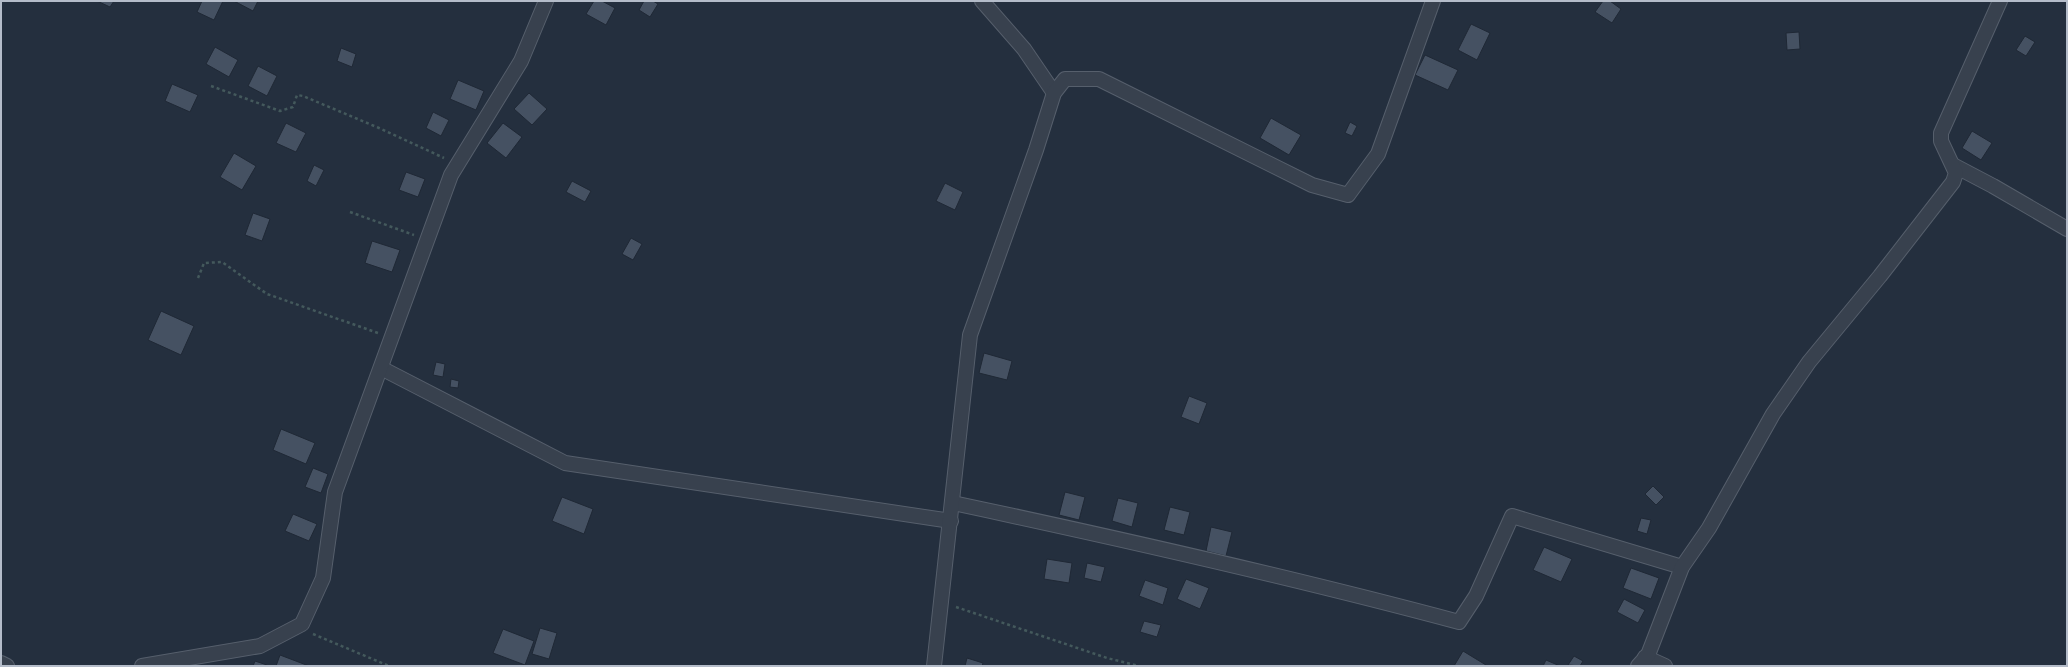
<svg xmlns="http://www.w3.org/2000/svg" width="2068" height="667" viewBox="0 0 2068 667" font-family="Signika,sans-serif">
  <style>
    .building { fill: #455162; stroke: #1f2835 }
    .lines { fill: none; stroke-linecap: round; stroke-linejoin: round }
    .street-casing { stroke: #565f6c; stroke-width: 16 }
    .path { stroke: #44595c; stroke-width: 2.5; stroke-dasharray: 3 3; stroke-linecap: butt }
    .street { stroke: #38414e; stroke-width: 14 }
  </style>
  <rect width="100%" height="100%" fill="#242f3e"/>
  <g class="building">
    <polygon points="97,1 114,1 110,7"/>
    <polygon points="202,1 223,1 214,20 197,12"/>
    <polygon points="234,1 258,1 253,11"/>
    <polygon points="594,1 602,1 615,8 606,25 586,14"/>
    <polygon points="644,1 653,1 658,4 650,17 639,10"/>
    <polygon points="1603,1 1610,1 1621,9 1612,23 1595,12"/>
    <polygon points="1471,24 1490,33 1477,60 1458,50"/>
    <polygon points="1799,32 1800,49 1787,50 1786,33"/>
    <polygon points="2025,36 2035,42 2026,56 2016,50"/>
    <polygon points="215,47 238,60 229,77 206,64"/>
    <polygon points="341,48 356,54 352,67 337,61"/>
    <polygon points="1425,55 1458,70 1448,90 1415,75"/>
    <polygon points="258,66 277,76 267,96 248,86"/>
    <polygon points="458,80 484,91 476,110 450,99"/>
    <polygon points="172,84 198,95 190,112 165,101"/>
    <polygon points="529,93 547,109 532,125 514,109"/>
    <polygon points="433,112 449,120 441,136 426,128"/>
    <polygon points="1271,118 1301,135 1289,155 1260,138"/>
    <polygon points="1350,122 1357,126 1352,136 1345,133"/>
    <polygon points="286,123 306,133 296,152 276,143"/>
    <polygon points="503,123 522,137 506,158 487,143"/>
    <polygon points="1972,131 1992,143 1981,160 1962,148"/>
    <polygon points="234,153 256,166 242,190 220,177"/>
    <polygon points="314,165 324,170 316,186 307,181"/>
    <polygon points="406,172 425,179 418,197 399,190"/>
    <polygon points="572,181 591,191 585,202 566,192"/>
    <polygon points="945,183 963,192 955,210 936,201"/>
    <polygon points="253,213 270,219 262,241 245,235"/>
    <polygon points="631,238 642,244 633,260 622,254"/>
    <polygon points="372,241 400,250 392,272 365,263"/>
    <polygon points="161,311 194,326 181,355 148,340"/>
    <polygon points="984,353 1012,361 1007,380 979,373"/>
    <polygon points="436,362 445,364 443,377 433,375"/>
    <polygon points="451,379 459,381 458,388 450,387"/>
    <polygon points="1189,396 1207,403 1199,424 1181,417"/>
    <polygon points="281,429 315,443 306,464 273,450"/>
    <polygon points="313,468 328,474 321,493 305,487"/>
    <polygon points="1653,486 1664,497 1656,505 1645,494"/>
    <polygon points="1065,492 1085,497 1079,520 1059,515"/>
    <polygon points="562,497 593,509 584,534 552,521"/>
    <polygon points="1118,498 1138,503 1132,527 1112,521"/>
    <polygon points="1170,507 1190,512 1184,535 1164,530"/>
    <polygon points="293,514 317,524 309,541 285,531"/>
    <polygon points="1641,518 1651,520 1647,534 1637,531"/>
    <polygon points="1211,527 1232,532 1226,556 1206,551"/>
    <polygon points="1544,547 1572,559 1561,582 1533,570"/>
    <polygon points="1047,559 1072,563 1069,583 1044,579"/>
    <polygon points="1087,563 1105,567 1101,582 1084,578"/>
    <polygon points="1631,568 1659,578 1651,599 1623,588"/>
    <polygon points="1186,579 1209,588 1200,609 1177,599"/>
    <polygon points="1145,580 1168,588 1163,605 1139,596"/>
    <polygon points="1624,599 1645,610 1638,623 1617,612"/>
    <polygon points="1144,621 1161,625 1157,637 1140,632"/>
    <polygon points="540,628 557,633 549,659 532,654"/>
    <polygon points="503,629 534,641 525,665 493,653"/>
    <polygon points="1463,651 1486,665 1485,666 1454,666"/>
    <polygon points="280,655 309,666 276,666"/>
    <polygon points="1574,656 1583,661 1580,666 1568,665"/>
    <polygon points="967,658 983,663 982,666 965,666"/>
    <polygon points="1546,660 1560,666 1543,666"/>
    <polygon points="255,661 267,665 266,666 253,666"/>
  </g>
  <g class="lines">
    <defs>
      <g id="street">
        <polyline points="982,1 1024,49 1054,93"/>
        <polyline points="1953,165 1993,186 2067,229"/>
        <polyline points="381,368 565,463 951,521"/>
        <path d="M953 503C1122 539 1291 577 1459 622L1476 596 1512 516 1682 567"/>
        <polyline points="1645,657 1665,666"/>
        <polyline points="1,663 7,666"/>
        <polyline points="142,666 260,646 302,624 323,578 335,492 451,175 521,61 546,1"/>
        <polyline points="934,666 970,335 1036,150 1054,93 1065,79 1099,79 1312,185 1348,195 1378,154 1433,1"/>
        <polyline points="1638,666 1648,655 1682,567 1709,528 1773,414 1809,362 1880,276 1953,182 1956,173 1941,141 1941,133 2000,1"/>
      </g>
    </defs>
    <use href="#street" class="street-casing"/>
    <g class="path">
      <polyline points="211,86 280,111 293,107 297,95 303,96 379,128 444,158"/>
      <polyline points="350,212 414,235"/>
      <polyline points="198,278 204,263 222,262 267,294 378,333"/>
      <polyline points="956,607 1107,658 1139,666"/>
      <polyline points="313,634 389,666"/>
    </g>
    <use href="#street" class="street"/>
  </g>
  <rect width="2068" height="667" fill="none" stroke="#b4bcc9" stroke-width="4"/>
</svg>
